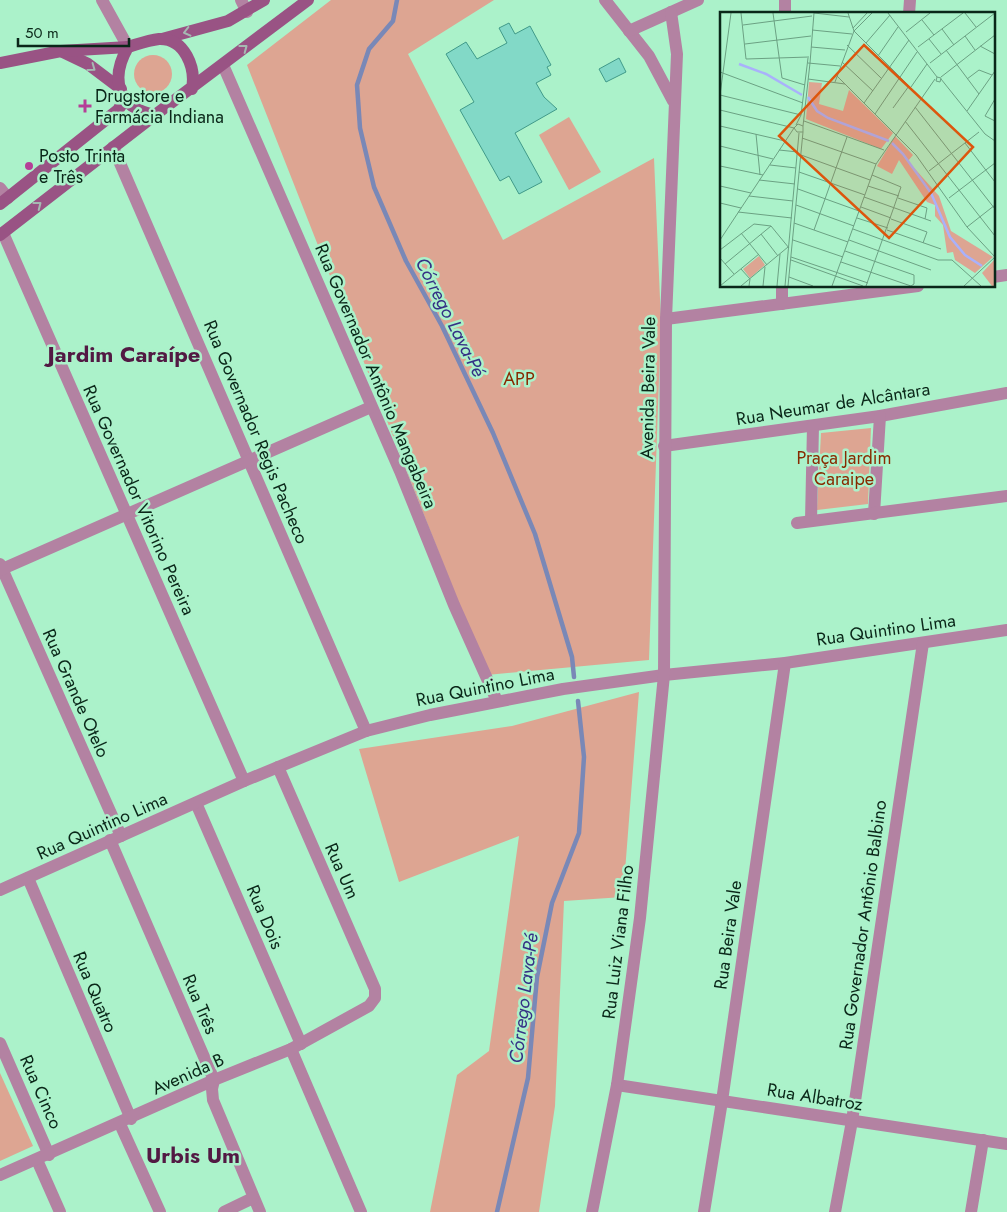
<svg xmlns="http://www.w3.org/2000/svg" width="1007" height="1212" viewBox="0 0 1007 1212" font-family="Jost,sans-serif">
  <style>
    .green { fill: #dda592 }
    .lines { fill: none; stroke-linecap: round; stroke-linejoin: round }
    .stream { stroke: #7988b7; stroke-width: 4.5 }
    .building { fill: #82d9c7; stroke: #409a89 }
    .street { stroke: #b382a2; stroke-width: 12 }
    .secondary { stroke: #995384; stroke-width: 12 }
    .oneway { stroke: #a5bab2 }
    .poi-dot { fill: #b53f97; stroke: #abf2ca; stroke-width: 2 }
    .labels { text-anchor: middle; stroke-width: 5; stroke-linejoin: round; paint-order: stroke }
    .poi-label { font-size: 18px; fill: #0a2719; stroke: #abf2ca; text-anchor: start }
    .street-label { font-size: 18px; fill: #0a2719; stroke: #abf2ca }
    .park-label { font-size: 18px; fill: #872a00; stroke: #abf2ca }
    .water-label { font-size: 19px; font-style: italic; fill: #353185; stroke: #abf2ca }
    .district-label { font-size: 22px; font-weight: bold; fill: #521943; stroke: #abf2ca }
    .inset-river { fill: none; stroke: #a9b1fb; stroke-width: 2.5 }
    .inset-road { fill: none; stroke: #6ba183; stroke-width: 1 }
    .view { fill: #dd560d; fill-opacity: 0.15; stroke: #dd560d; stroke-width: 2.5 }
    .inset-edge { fill: none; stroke: #0a2719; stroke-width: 2.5 }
  </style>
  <rect width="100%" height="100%" fill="#abf2ca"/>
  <g class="green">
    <polygon points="331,0 494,0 408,54 503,240 654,158 661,322 649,660 487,675 247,65"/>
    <circle cx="153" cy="74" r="19"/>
    <polygon points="569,117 601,172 569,190 539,135"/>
    <polygon points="871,428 868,504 817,510 821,433"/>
    <polygon points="639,692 623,897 564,901 555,1106 539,1212 430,1212 457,1075 489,1051 519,836 399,882 359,749 512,726"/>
    <polygon points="0,1073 33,1146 0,1161"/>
  </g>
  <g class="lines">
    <g class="stream">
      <polyline points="397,0 393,21 369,49 357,85 360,128 374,187 406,261 442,326 493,433 535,534 572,657 574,677"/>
      <polyline points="497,1212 528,1078 537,977 552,903 579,833 584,757 578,701"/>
    </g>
  </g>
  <g class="building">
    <polygon points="509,23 515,34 530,26 551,65 547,67 551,75 536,83 544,97 557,109 515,133 542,182 519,194 509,176 500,181 460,110 474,102 446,54 466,42 477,59 507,43 499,28"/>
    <polygon points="619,58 626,72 606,82 599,69"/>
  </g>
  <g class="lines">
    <g class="street">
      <polyline points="102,0 128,47"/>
      <polyline points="241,0 247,12"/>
      <polyline points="605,0 649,56 673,101"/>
      <polyline points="785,14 785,0"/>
      <polyline points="909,14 910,0"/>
      <polyline points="629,31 698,0"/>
      <polyline points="223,65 400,471 454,605 497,701"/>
      <polyline points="113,147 366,731"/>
      <polyline points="0,188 8,198"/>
      <polyline points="3,233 244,781"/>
      <polyline points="993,277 1007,275"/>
      <polyline points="782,304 782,286"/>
      <polyline points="666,319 918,286"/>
      <polyline points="664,446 880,416 1007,393"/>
      <polyline points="874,514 880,416"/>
      <polyline points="811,521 813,426"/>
      <polyline points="797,523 1007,496"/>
      <polyline points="0,564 121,836"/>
      <polyline points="0,570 371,407"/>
      <polyline points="196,803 301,1044"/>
      <polyline points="110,840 214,1080 212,1089 213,1100 260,1212"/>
      <polyline points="28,878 131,1119"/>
      <polyline points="0,890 244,781 366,731 430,715 563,689 664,675 785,663 1007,630"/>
      <polyline points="0,1043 49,1155"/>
      <polyline points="291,1049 361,1212"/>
      <polyline points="617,1085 1007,1144"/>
      <polyline points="120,1124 160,1212"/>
      <polyline points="37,1160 60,1212"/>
      <polyline points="0,1175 214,1080 291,1049 369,1006 375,998 375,989 278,767"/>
      <polyline points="224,1212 253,1198"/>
      <polyline points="592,1212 617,1085 640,918 664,675 666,319 677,54 671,12"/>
      <polyline points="704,1212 722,1101 785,663"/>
      <polyline points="835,1212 852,1121 923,643"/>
      <polyline points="971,1212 983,1140"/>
    </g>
    <g class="secondary">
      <polyline points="162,39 228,21 264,0"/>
      <polyline points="63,52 88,64 121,89"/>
      <polyline points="0,63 61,51 128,47"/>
      <path d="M192 89C196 68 185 38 159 39 149 40 138 44 128 47 110 78 117 108 155 115L308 0"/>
      <polyline points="0,204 118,110 125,99"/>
      <polyline points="0,235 155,115"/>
    </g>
  </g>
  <defs><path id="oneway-chevron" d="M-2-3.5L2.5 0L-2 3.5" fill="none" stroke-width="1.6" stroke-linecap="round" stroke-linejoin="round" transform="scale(1.25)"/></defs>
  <g class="oneway">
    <use href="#oneway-chevron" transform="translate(187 32) rotate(166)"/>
    <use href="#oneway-chevron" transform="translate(244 48) rotate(-37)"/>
    <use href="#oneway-chevron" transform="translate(92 68) rotate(36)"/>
    <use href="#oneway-chevron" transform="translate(38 205) rotate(-38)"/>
  </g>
  <g class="poi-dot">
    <path d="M82.5 98.5h5v5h5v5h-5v5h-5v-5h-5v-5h5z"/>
    <circle cx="29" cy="166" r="5"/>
  </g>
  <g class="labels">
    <g class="poi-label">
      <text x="95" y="102">Drugstore e<tspan x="95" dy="21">Farmácia Indiana</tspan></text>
      <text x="39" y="162">Posto Trinta<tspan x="39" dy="21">e Três</tspan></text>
    </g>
    <g class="street-label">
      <text transform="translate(376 376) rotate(67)" y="6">Rua Governador Antônio Mangabeira</text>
      <text transform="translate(648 388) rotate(-89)" y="6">Avenida Beira Vale</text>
      <text transform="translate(833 404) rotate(-9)" y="6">Rua Neumar de Alcântara</text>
      <text transform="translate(256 432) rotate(67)" y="6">Rua Governador Regis Pacheco</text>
      <text transform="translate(139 500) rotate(66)" y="6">Rua Governador Vitorino Pereira</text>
      <text transform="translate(886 630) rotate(-8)" y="6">Rua Quintino Lima</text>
      <text transform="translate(485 687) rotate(-11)" y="6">Rua Quintino Lima</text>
      <text transform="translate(76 693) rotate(66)" y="6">Rua Grande Otelo</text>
      <text transform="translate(102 826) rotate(-24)" y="6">Rua Quintino Lima</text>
      <text transform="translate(342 871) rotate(66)" y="6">Rua Um</text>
      <text transform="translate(265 917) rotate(67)" y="6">Rua Dois</text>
      <text transform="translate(863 925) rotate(-82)" y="6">Rua Governador Antônio Balbino</text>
      <text transform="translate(728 935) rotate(-82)" y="6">Rua Beira Vale</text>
      <text transform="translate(618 942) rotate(-83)" y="6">Rua Luiz Viana Filho</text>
      <text transform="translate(95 992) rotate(67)" y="6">Rua Quatro</text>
      <text transform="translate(200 1004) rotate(67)" y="6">Rua Três</text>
      <text transform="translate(188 1074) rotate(-24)" y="6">Avenida B</text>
      <text transform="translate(41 1092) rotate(66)" y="6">Rua Cinco</text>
      <text transform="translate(815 1097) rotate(9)" y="6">Rua Albatroz</text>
    </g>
    <g class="park-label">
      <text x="519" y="385">APP</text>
      <text x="844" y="464">Praça Jardim<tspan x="844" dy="21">Caraipe</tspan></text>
    </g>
    <g class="water-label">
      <text transform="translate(451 317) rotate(63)" y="7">Córrego Lava-Pé</text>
      <text transform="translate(523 998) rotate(-83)" y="7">Córrego Lava-Pé</text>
    </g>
    <g class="district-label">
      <text x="124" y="362">Jardim Caraípe</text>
      <text x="193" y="1163">Urbis Um</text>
    </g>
  </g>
  <g transform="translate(720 12)">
    <rect width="275" height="275" fill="#abf2ca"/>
    <path d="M89 70 102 71 99 92 123 99 129 78 173 121 161 137 86 107ZM175 124 193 143 188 149 219 184 231 219 273 245 255 261 235 248 233 240 227 241 223 213 215 204V193L207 190 179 148 172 162 157 154ZM39 244 45 253 30 266 23 257ZM275 247V274H272L262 261Z" fill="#dda592"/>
    <path class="inset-river" d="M19 52 46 62 82 83M88 85 97 99 108 106 169 129M172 131 183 142 211 181 230 225 245 243 262 254"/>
    <path class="inset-road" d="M21 1 26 47 89 45M53 1 62 66 85 73M94 1 129 5M128 1 134 19 201 86M168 1 217 65 221 66 220 70 216 69 217 65M245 1 256 15M202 8 214 23M23 13 92 4M133 16 147 1M222 17 234 33M92 18 132 22M186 20 210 1M245 24 255 38M209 27 221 42M146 31 170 3M25 32 91 24M127 33 161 66M260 34 275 42M91 35 125 38M198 35 243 1M226 38 259 82M158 44 178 15M122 50 153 79M88 51 120 54M210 51 275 1M0 60 83 91M117 64 196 143 247 215 275 245M221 65 275 23M88 67 125 72M221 67 265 122 275 129M247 67 259 58 272 63M115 70 134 19 152 1M191 75 207 52M0 83 81 103M0 83 11 1M275 87 265 104 275 109M144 91 189 28M195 95 275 197M173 96 189 74M0 98 74 116 0 228M247 99 275 59M155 102 197 40M84 109 164 138M185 109 275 224M76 113 81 103 88 46M0 114 65 129M83 114 78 112 74 116 77 120H83V114L90 51 94 1M36 122 40 163M82 126 156 152M245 131 275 170M0 134 53 147M59 138 78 140M81 143 150 168M50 153 76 156M0 154 43 163M209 159 259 120M79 160 145 183M39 168 75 172M0 174 31 181M148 174 179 184M78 177 139 199M29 184 73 189M144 185 211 209M178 186 207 196 205 207M229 186 275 151M0 191 21 196M76 193 134 214M141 195 171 206M18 200 72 206M137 206 168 216M171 207 207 220 203 231M74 211 128 230M247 215 275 193M133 217 218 248H232L261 274M94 218 127 125M167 218 221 237M21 221 47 253M41 222 58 244M73 228 123 245M129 228 211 258M0 238 34 212 51 214 69 236M71 245 148 271M0 246 14 262M71 248 143 274M121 250 191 274 194 272V263L125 239M5 252 51 214M21 257 30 267 29 274M69 265 93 274M0 274 39 242M21 274 68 235M43 274 45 255M57 274 60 242M65 274 79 121M68 274 83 120M112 274 156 152 215 67M146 274 181 175 152 163M244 274 275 245"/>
    <path class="view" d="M144 33 253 135 169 226 59 124Z"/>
    <rect width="275" height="275" class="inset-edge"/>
  </g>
  <path d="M18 38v8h111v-8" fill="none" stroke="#0a2719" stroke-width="2.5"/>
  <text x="25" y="38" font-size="15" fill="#0a2719" stroke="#abf2ca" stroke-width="4" paint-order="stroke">50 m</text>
</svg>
